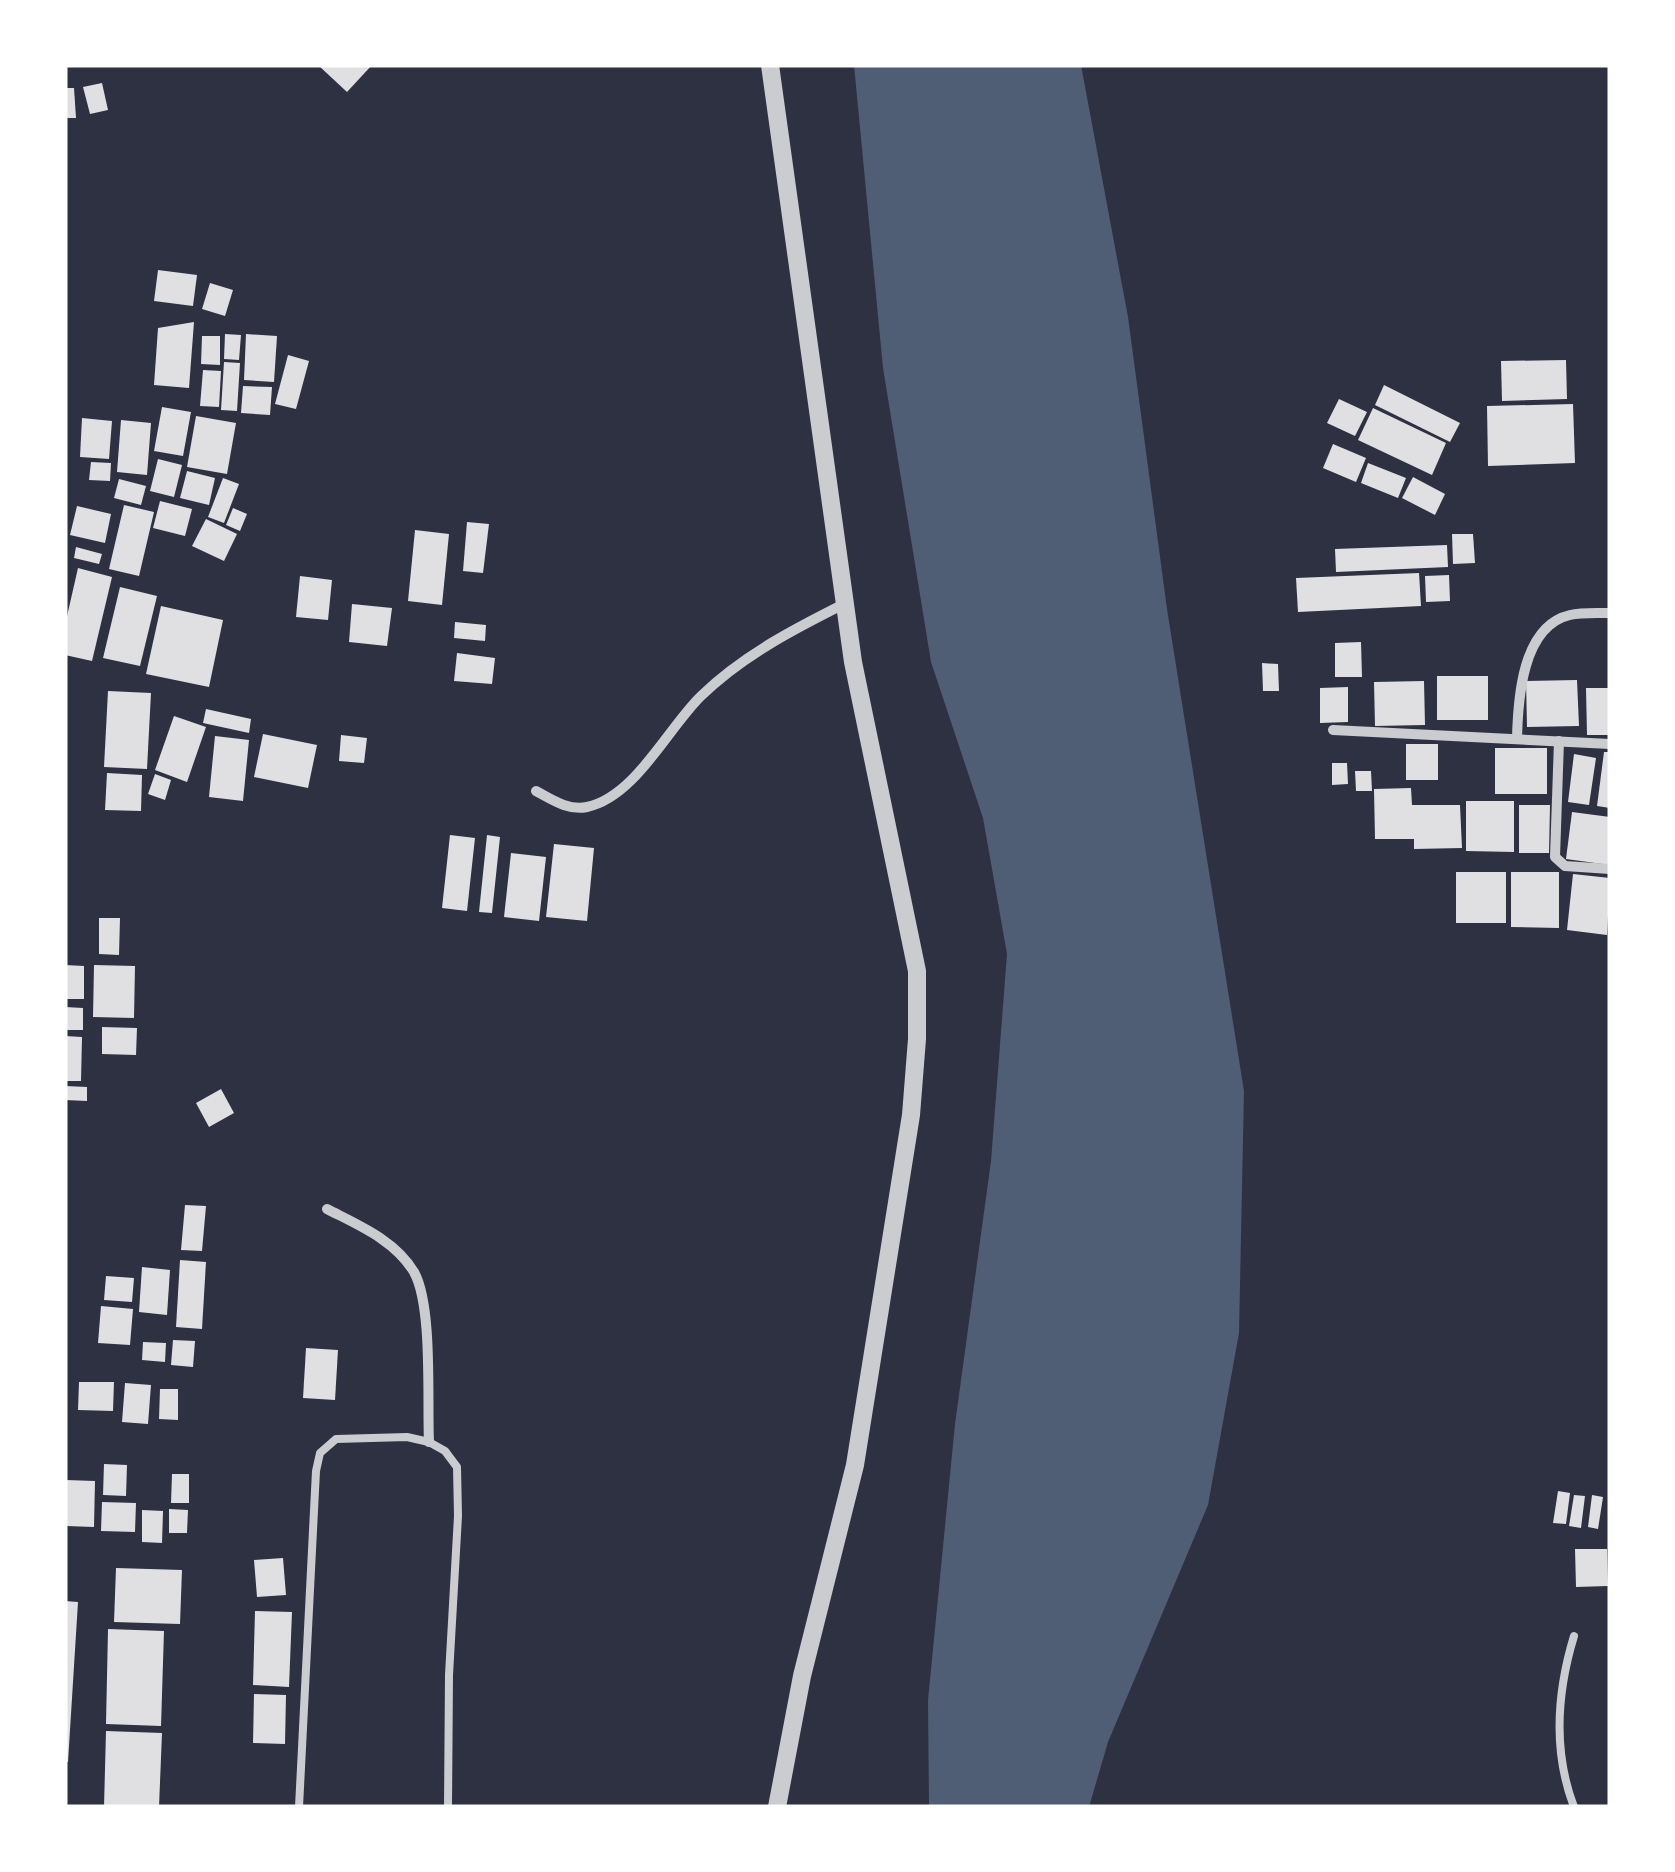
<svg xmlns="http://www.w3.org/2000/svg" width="1675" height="1872" viewBox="0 0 1675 1872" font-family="'Source Serif 4',serif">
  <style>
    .water { fill: #4f5d75 }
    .building { fill: #e0e0e3 }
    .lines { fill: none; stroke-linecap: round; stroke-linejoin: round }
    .service { stroke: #caccd0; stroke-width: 8 }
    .minor { stroke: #caccd0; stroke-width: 10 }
    .tertiary { stroke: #caccd0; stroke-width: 18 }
  </style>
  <rect width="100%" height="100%" fill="#2d3142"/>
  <polygon class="water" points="854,65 1081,65 1128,317 1167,609 1244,1091 1239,1333 1208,1505 1108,1742 1089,1807 929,1807 928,1700 955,1424 991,1161 1007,954 983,818 931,662 883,368"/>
  <g class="building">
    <polygon points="318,65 372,65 347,92"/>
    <polygon points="102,83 108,110 90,114 83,87"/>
    <polygon points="65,88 74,88 76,118 65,118"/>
    <polygon points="158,270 197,275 193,306 154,301"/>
    <polygon points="210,283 233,290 225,316 202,309"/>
    <polygon points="194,322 189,388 154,385 158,328"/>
    <polygon points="225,334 241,335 239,360 224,359"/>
    <polygon points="246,334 277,336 274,382 244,380"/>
    <polygon points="202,336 220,336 220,365 201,364"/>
    <polygon points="288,355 309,361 296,409 275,404"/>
    <polygon points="1566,360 1567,399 1502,401 1501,361"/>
    <polygon points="224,362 240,363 237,411 221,410"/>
    <polygon points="203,370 221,371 219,407 200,406"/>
    <polygon points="1384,385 1460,423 1450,442 1375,405"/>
    <polygon points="243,386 272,387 270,415 241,413"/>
    <polygon points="1339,399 1367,412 1355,436 1327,423"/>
    <polygon points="1573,404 1575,463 1488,466 1487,406"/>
    <polygon points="162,407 191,412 183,456 154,451"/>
    <polygon points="1373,408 1446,443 1432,475 1358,440"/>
    <polygon points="196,416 236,423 227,474 187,467"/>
    <polygon points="82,418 112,421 109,459 80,457"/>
    <polygon points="121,420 151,423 147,475 117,472"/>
    <polygon points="1333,444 1366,458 1356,482 1323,468"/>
    <polygon points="158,459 182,465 174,497 150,491"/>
    <polygon points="91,462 111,463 110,481 89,480"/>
    <polygon points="1368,463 1406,478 1398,498 1361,483"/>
    <polygon points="187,471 215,478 209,505 180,498"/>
    <polygon points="1413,477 1445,494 1435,515 1402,498"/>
    <polygon points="223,478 239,484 224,523 208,517"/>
    <polygon points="119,479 146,486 141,505 114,498"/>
    <polygon points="160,501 192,509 185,536 153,528"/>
    <polygon points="124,505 154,512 139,576 109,569"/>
    <polygon points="77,506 111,514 105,543 70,535"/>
    <polygon points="233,508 247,514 240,531 226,525"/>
    <polygon points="206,519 237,534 224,561 192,546"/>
    <polygon points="467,522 489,524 483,573 463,571"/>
    <polygon points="415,530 449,534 442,605 408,601"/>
    <polygon points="1452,534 1473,534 1475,563 1453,564"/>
    <polygon points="1447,545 1448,567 1336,572 1335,549"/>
    <polygon points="76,547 102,554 99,564 74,558"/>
    <polygon points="78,568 112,577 92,661 65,655 65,625"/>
    <polygon points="1419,573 1421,606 1298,612 1296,578"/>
    <polygon points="1449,575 1450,601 1426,602 1425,576"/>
    <polygon points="300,576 332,580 328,620 296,617"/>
    <polygon points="120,587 157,596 140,666 103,658"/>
    <polygon points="352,604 392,608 387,646 349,642"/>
    <polygon points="161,606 223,620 209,687 146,674"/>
    <polygon points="455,622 486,625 485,641 454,638"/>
    <polygon points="1361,642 1362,677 1335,677 1335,643"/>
    <polygon points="457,653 495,658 492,684 454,681"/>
    <polygon points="1262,663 1278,664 1279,691 1263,691"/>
    <rect x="1437" y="676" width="51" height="44"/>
    <polygon points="1577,680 1579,726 1527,727 1526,681"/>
    <polygon points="1424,681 1425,725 1375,726 1374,682"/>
    <polygon points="1348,687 1348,722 1320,723 1320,688"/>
    <polygon points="1586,688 1610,688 1610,735 1587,735"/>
    <polygon points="108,691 151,693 147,769 104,767"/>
    <polygon points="206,709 251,719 249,733 203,723"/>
    <polygon points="174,716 206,727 187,782 155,770"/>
    <polygon points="263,734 317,745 308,788 254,777"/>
    <polygon points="341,735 367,738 364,763 339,761"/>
    <polygon points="215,736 249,740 243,801 209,797"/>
    <rect x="1406" y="744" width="32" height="36"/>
    <rect x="1495" y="748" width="52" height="46"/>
    <polygon points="1604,752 1610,752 1610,808 1597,806"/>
    <polygon points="1574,754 1596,758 1589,805 1568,802"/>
    <polygon points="1332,763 1347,763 1348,784 1332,785"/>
    <polygon points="1355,771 1371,771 1372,791 1356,791"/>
    <polygon points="107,773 142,775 141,811 105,810"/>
    <polygon points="155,774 171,780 165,800 148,794"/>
    <polygon points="1411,788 1412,805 1460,805 1462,848 1414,849 1414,839 1375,839 1374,789"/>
    <polygon points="1466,801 1514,801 1514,852 1466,851"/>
    <polygon points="1519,805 1550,805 1549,853 1519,853"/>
    <polygon points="1572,812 1610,817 1610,865 1566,859"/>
    <polygon points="450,835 475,838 467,911 442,908"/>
    <polygon points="487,835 500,837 492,913 479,912"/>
    <polygon points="554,844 594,848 587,921 546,917"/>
    <polygon points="511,853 546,857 539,921 504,917"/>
    <rect x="1456" y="872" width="50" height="51"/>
    <polygon points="1511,872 1559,872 1559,928 1511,927"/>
    <polygon points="1573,874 1610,878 1607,935 1567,930"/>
    <polygon points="99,918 120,918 119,955 99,954"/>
    <polygon points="65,965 84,966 84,999 65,999"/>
    <polygon points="94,965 135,966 134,1018 93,1017"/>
    <polygon points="65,1007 83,1008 83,1030 65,1030"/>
    <polygon points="102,1027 137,1028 136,1055 102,1054"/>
    <polygon points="65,1036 82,1037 81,1081 65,1081"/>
    <polygon points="65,1086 87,1087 87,1101 65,1100"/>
    <polygon points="221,1089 234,1113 209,1127 196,1103"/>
    <polygon points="185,1205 206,1206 202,1251 181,1250"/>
    <polygon points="180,1260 206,1262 202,1329 176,1327"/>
    <polygon points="142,1267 170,1270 167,1315 139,1312"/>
    <polygon points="106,1276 134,1278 132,1302 104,1300"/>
    <polygon points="101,1306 133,1309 130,1345 98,1343"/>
    <polygon points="173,1340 195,1341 193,1367 171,1365"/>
    <polygon points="143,1342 166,1343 165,1362 142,1360"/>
    <polygon points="306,1348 338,1350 335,1400 303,1398"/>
    <polygon points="79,1382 114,1382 113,1411 78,1410"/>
    <polygon points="125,1383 151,1385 148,1424 122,1422"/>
    <polygon points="160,1389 178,1389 178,1420 159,1419"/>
    <polygon points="104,1464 127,1465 126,1496 103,1495"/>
    <polygon points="172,1474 189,1474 189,1503 171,1503"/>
    <polygon points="66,1480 95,1481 94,1527 66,1526"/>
    <polygon points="1558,1491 1570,1493 1566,1524 1553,1523"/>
    <polygon points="1574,1495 1585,1496 1581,1528 1569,1526"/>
    <polygon points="1592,1495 1603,1497 1598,1529 1588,1527"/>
    <polygon points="102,1502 136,1503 135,1532 101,1531"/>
    <polygon points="169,1509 188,1510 187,1533 169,1533"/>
    <polygon points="142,1510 163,1511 162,1543 142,1542"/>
    <polygon points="1575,1549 1607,1549 1608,1586 1576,1587"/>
    <polygon points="283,1558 286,1595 257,1597 254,1560"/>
    <polygon points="116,1568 182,1570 180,1624 114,1622"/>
    <polygon points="65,1601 78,1602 68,1762 65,1762"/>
    <polygon points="255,1611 292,1612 289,1687 253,1685"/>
    <polygon points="108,1629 164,1631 161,1726 106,1724"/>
    <polygon points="254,1694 286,1695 285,1744 253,1743"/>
    <polygon points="106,1731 162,1733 159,1807 104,1807"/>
  </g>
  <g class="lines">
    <g class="service">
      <polyline points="299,1807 316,1471 320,1453 336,1439 407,1437 429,1442 445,1451 457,1467 458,1516 449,1675 448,1807"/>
      <path d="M1574 1807C1553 1752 1557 1692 1574 1636"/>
    </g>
    <g class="minor">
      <polyline points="1333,730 1610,744"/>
      <path d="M1517 738C1518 699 1522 626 1570 615 1582 612 1597 613 1610 613"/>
      <polyline points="1559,741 1555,857 1565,866 1610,869"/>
      <path d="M536 791C551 799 568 811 587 807 635 797 668 728 701 696 742 656 794 629 844 604"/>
      <path d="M327 1209C358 1225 395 1240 414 1272 433 1306 427 1401 429 1442"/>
    </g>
    <polyline class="tertiary" points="770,65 853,662 917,971 917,1039 911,1115 855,1465 802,1676 777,1807"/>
  </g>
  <rect width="1675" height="1872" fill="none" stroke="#ffffff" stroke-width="135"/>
</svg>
